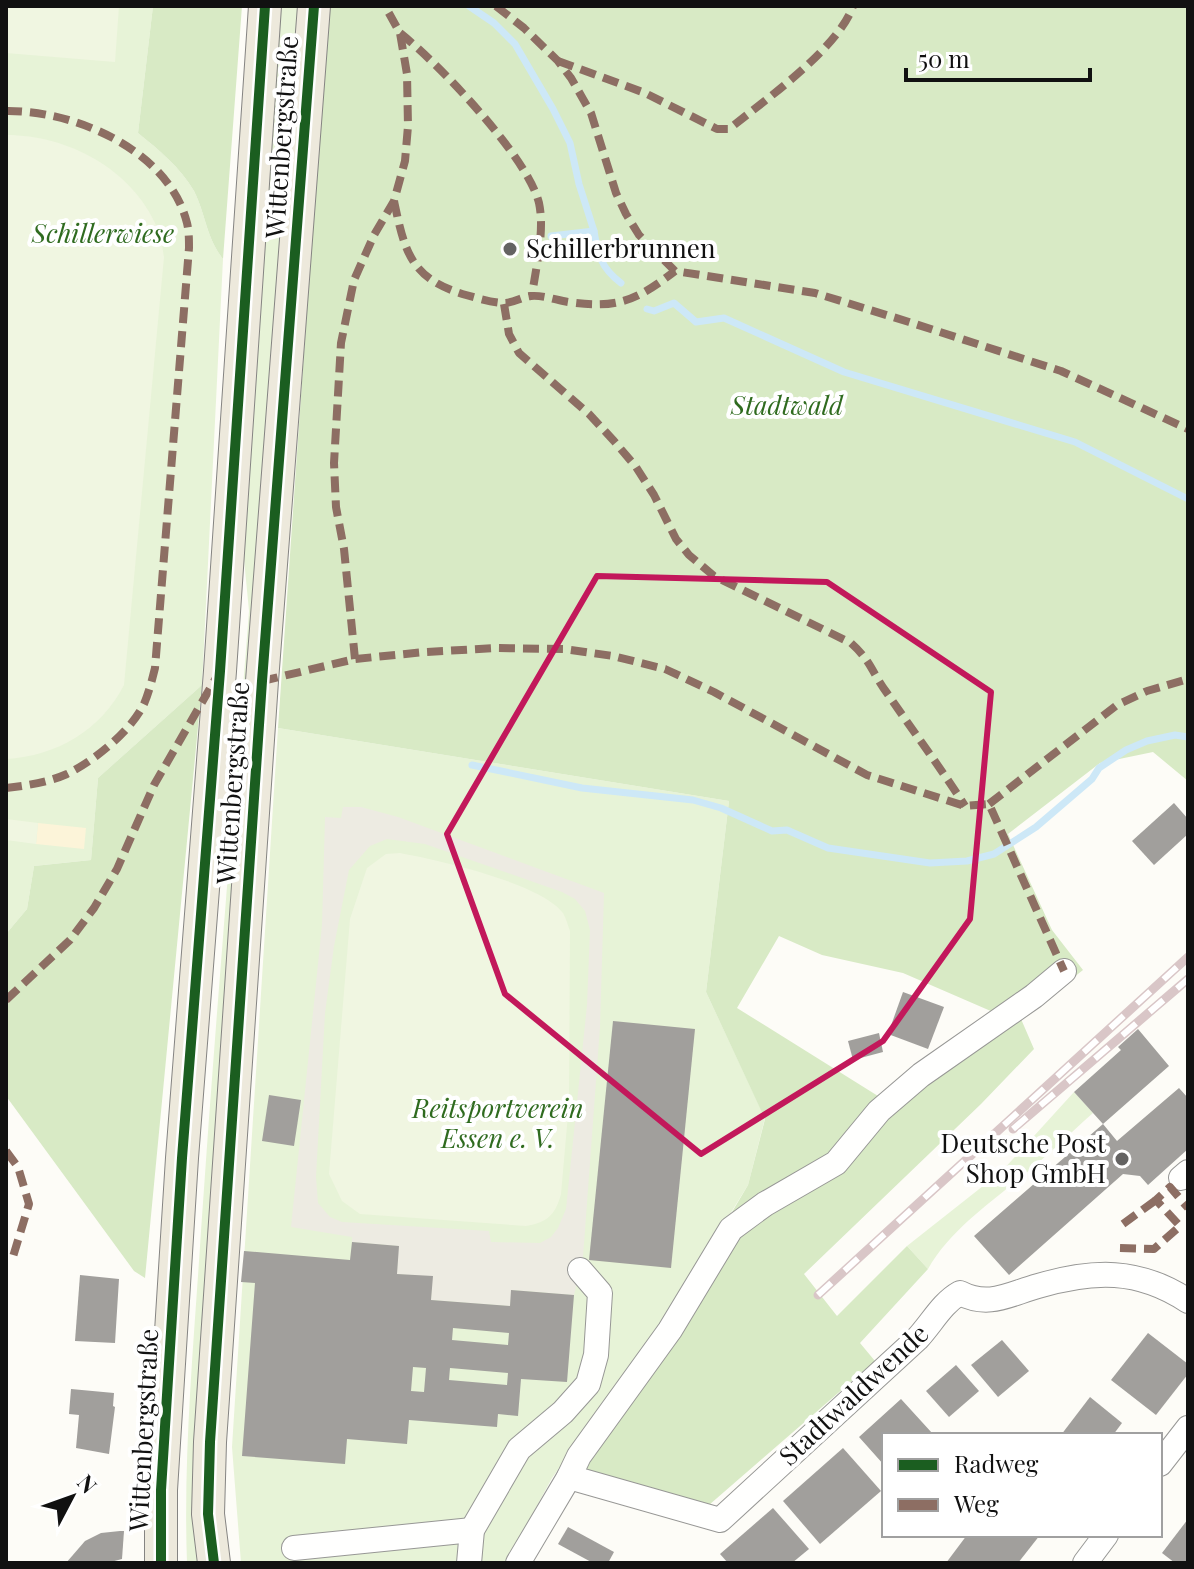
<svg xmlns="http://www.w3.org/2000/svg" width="1194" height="1569" viewBox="0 0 1194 1569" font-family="'Playfair Display',serif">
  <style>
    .green { fill: #e7f3d7 }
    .forest { fill: #d8eac5; fill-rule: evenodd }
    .sand { fill: #fcf4d9 }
    .pitch { fill: #f0f6e1 }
    .plaza { fill: #edebe2; fill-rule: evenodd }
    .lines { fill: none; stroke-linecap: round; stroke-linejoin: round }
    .stream { stroke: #cde8f7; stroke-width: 7 }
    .building { fill: #a19f9c; fill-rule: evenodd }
    .minor-casing { stroke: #979795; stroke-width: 26 }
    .major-casing { stroke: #858482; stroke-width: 34 }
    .minor { stroke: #fffffe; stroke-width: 24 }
    .major { stroke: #ede9dc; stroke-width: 32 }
    .rail-casing { stroke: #d9c6c7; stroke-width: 9 }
    .rail { stroke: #fff; stroke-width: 6; stroke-dasharray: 18; stroke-linecap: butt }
    .quiet { stroke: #8d6e63; stroke-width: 8; stroke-dasharray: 16 8; stroke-linecap: butt }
    .cycleway-casing { stroke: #fff; stroke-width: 15 }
    .cycleway { stroke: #1b5e20; stroke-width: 10 }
    .marked { fill: none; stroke: #c2185b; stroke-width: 6; stroke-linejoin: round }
    .poi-dot { fill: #646362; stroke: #fff; stroke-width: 3 }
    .labels { text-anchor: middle; stroke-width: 8; stroke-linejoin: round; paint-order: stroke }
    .street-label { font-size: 26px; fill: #111; stroke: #fff }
    .park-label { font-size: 26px; font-style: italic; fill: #2f6b1f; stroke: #fff }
    .poi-label { font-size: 26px; fill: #111; stroke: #fff; text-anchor: start }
  </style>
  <rect width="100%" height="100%" fill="#fdfcf7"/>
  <g class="green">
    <path d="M6 6H153L138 133C159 150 180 167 194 191 206 215 206 237 223 259L202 685 98 778 91 860 34 866 27 909 6 934Z"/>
    <path d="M278 6H303L203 1563H187C183 1452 194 1342 201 1231 215 1024 233 818 249 611L241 528Z"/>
    <polygon points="278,728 729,801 706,992 765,1118 748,1185 659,1329 552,1478 506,1563 241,1563 232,1447"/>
    <path d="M1074 1092 1093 1113C1068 1135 1045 1158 1019 1179 987 1205 949 1232 928 1269L907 1246 1002 1171Z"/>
  </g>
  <g class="forest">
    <path d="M153 6H242L223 259C206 237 206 215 194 191 180 167 159 150 138 133Z"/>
    <path d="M328 6H1188V781L1153 752 1100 763 1008 834 1052 930 1083 970 1021 1019 1034 1049 981 1104 804 1274 837 1316 907 1246 928 1269 860 1343 875 1361 709 1505 587 1471 586 1459 748 1185 765 1119 706 992 729 801 278 728ZM779 936 822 955 903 973 993 1012 878 1096 737 1008Z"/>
    <polygon points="202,685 145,1278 134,1271 6,1096 6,934 27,909 34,866 91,860 98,778"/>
  </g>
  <polygon class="sand" points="38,823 86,828 84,849 36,844"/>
  <g class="pitch">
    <polygon points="6,6 119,6 115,62 6,53"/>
    <path d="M6 135C68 135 132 169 157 227 162 236 162 247 164 257L124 685C101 730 57 756 6 759Z"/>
    <polygon points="6,819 38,823 36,844 6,840"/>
    <path d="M400 853C437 860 541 883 563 913 566 918 568 926 570 931L569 1103 561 1194C555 1216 547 1222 526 1226L360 1214 342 1201 329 1174 350 919 367 868 386 854Z"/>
  </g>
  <path class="plaza" d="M343 807H361L398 817 604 893 600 1027 583 1257 574 1295 512 1290 510 1306 431 1300 432 1277 397 1274 398 1246 352 1242V1237L291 1227 322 925 325 817 341 818ZM387 839 425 844 562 892 575 899 585 911 590 930 587 1005 566 1209 558 1228 551 1237 540 1243 491 1242 489 1231 342 1222 330 1217 318 1203 316 1177 325 1013 334 946 349 870 370 846Z"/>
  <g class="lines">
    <g class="stream">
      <polyline points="469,6 494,23 515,44 553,109 570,143 579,184 594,231"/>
      <path d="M551 236 594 231C598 255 601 268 621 283"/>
      <polyline points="647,309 654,311 674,303 696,322 724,318 844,372 1075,442 1188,499"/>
      <polyline points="472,765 582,788 693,800 721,808 772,831 787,830 828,848 930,863 967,861 994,854 1036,827 1092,779 1099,768 1126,750 1147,741 1175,735 1188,737"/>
    </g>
  </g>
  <g class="building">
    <polygon points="1174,803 1188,819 1188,834 1154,865 1132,841"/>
    <polygon points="903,992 944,1007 928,1049 888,1034"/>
    <polygon points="613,1021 695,1029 671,1268 589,1260"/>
    <polygon points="1138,1029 1169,1066 1103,1124 1117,1141 1179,1088 1188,1098 1188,1149 1148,1185 1140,1176 1123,1174 1009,1275 974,1236 1103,1124 1074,1092 1121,1050 1118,1047"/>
    <polygon points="879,1033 883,1052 853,1060 848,1041"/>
    <polygon points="269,1095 301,1100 294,1146 262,1141"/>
    <path d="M352 1242 399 1246 397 1274 433 1276 431 1300 510 1306 511 1290 574 1295 567 1382 521 1379 518 1416 498 1414 497 1427 409 1420 407 1444 347 1439 345 1464 242 1456 255 1283 241 1282 244 1251 350 1260ZM453 1328 509 1333 508 1345 452 1340ZM413 1367 426 1368 424 1392 411 1391ZM450 1368 508 1373 507 1385 449 1380Z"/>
    <polygon points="80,1275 119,1279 115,1343 75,1341"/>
    <polygon points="1148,1333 1188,1364 1188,1374 1156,1415 1111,1380"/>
    <polygon points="1002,1340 1029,1371 998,1397 971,1365"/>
    <polygon points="956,1365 979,1391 949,1417 926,1391"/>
    <polygon points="71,1389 114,1393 113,1406 115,1407 109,1454 76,1448 79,1415 69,1414"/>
    <polygon points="1090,1397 1122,1423 1113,1435 1061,1435"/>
    <polygon points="901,1399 932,1433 884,1435 884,1465 859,1437"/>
    <polygon points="843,1448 881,1491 820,1544 783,1501"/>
    <polygon points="773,1508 809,1549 792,1563 728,1563 720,1554"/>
    <polygon points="1188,1519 1188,1563 1175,1563 1162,1553"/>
    <polygon points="568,1527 614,1552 608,1563 593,1563 558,1544"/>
    <polygon points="120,1531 124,1531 122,1559 107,1563 66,1563 85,1541 101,1533"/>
    <polygon points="967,1535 1040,1535 1018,1563 946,1563"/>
  </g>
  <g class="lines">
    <defs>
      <g id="minor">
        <polyline points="1181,1178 1188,1172"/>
        <polyline points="1160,1464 1188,1428"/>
        <path d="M569 1477 720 1520 917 1339C932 1323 942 1303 960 1293 989 1308 1009 1294 1038 1286 1093 1270 1138 1268 1188 1301"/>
        <polyline points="294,1548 472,1530"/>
        <polyline points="469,1563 472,1530 519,1449 563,1412 588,1384 596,1355 600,1293 580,1270"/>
        <polyline points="518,1563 569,1477 579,1456 670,1330 731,1229 765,1204 836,1163 879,1111 921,1075 1034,996 1064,971"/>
        <polyline points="1085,1563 1106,1535"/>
      </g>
      <g id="major">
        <polyline points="161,1563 161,1490 182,1158 220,671 265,6"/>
        <polyline points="214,1563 208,1514 210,1442 262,681 314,6"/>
      </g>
    </defs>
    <use href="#minor" class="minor-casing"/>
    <use href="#major" class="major-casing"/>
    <use href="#minor" class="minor"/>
    <use href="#major" class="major"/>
    <defs>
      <g id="rail">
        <polyline points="1013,1129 1188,979"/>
        <polyline points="818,1295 1188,957"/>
      </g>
    </defs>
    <use href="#rail" class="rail-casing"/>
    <use href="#rail" class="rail"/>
    <g class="quiet">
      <polyline points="496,6 524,28 558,61 571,78 591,113 616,193 626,214 639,235 675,271 815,293 909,322 1061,371 1188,429"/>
      <path d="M400 33C438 63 528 157 539 203 545 231 536 267 532 295"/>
      <path d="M558 61 645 93 717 129H729C765 100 838 49 853 6"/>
      <path d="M6 111C74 110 169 150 187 223 189 231 189 240 189 248L155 668C152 680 149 692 144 704 131 731 94 761 67 774 49 782 25 786 6 788"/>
      <path d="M394 201C405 253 411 279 466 295 477 298 490 302 502 303 512 304 521 297 531 296 543 295 556 300 568 302 617 309 636 301 675 271"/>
      <path d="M504 304 509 334 519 353 589 414 614 441 636 467 654 495 676 539 689 555 714 576 851 643C872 662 872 673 887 693 913 731 940 767 965 806"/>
      <polyline points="355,659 344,549 336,507 334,463 341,343 354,280 374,235 394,201 405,161 408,126 407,74 400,33 385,6"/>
      <polyline points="262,681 355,659 425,652 496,648 564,649 613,656 665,669 714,692 867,775 965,806 989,804 1064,971"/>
      <polyline points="989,804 1117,705 1147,691 1188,679"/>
      <polyline points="6,1000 70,940 94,908 117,869 154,785 216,678"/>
      <polyline points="6,1151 18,1167 29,1204 12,1260"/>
      <polyline points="1123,1224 1156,1200"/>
      <polyline points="1120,1248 1154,1249 1180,1226 1156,1200 1170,1187 1188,1208"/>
    </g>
    <defs>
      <g id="cycleway">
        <polyline points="161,1563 161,1490 182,1158 220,671 265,6"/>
        <polyline points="214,1563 208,1514 210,1442 262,681 314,6"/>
      </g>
    </defs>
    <use href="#cycleway" class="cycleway-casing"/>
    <use href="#cycleway" class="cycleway"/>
  </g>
  <path class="marked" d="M597 576 827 582 991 692 970 919 883 1041 701 1154 505 994 447 834Z"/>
  <g class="poi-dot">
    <circle cx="510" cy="249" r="8"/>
    <circle cx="1122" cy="1159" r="8"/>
  </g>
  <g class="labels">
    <g class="street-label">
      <text transform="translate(282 137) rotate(-86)" y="9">Wittenbergstraße</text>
      <text transform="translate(233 783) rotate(-86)" y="9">Wittenbergstraße</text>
      <text transform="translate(854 1395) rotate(-43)" y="9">Stadtwaldwende</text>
      <text transform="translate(144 1430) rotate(-87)" y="9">Wittenbergstraße</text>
    </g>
    <g class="park-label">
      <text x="103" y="243">Schillerwiese</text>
      <text x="787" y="415">Stadtwald</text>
      <text x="498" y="1118">Reitsportverein<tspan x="498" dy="30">Essen e. V.</tspan></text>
    </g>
    <g class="poi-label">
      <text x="526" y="258">Schillerbrunnen</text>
      <text x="1106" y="1153" text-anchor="end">Deutsche Post<tspan x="1106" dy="30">Shop GmbH</tspan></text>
    </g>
  </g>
  <rect width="1194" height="1569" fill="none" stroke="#111111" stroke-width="16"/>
  <rect x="882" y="1433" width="280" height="104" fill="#ffffff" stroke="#a0a0a0" stroke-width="2"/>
  <rect x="898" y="1459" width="40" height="12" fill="#1b5e20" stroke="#a0a0a0" stroke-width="2"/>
  <text x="954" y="1473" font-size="24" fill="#111111">Radweg</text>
  <rect x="898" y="1499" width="40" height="12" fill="#8d6e63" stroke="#a0a0a0" stroke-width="2"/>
  <text x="954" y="1513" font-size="24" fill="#111111">Weg</text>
  <g transform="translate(72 1497) rotate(49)" stroke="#ffffff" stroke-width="6" paint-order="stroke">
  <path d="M0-6L14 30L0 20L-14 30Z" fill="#111111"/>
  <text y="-12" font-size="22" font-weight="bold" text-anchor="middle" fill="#111111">N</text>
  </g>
  <path d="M906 68v12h184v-12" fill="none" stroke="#111111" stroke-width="4"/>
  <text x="918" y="68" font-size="24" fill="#111111" stroke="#ffffff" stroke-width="6" paint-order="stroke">50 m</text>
</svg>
